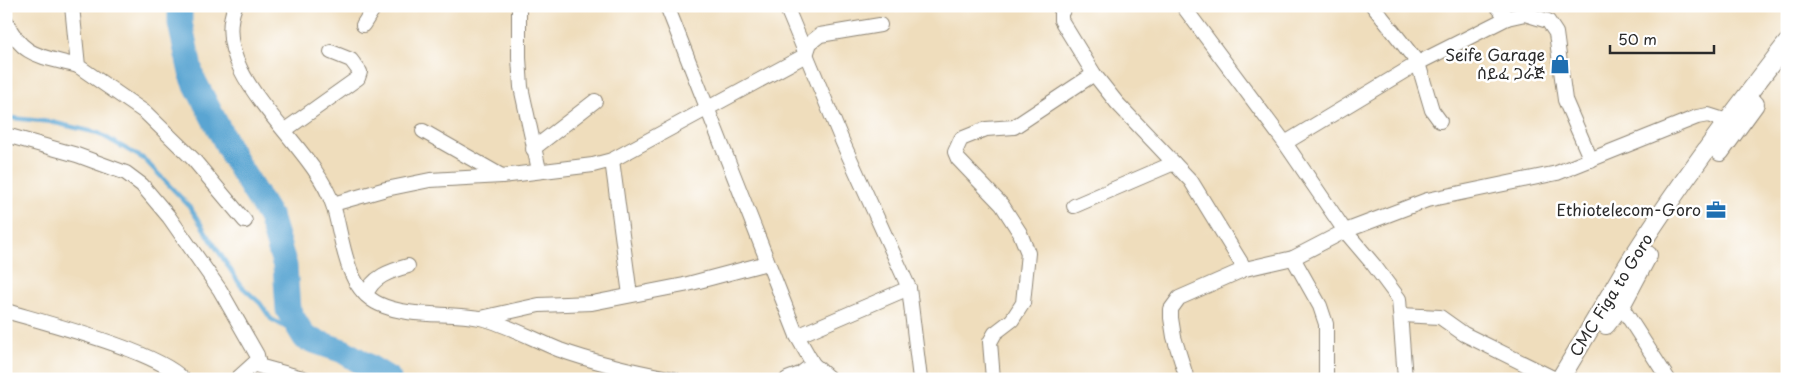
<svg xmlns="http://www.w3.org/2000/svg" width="1793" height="385" viewBox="0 0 1793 385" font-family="'Playpen Sans','Noto Sans Ethiopic',sans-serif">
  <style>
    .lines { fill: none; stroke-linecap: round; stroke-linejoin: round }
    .stream { stroke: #5aa5d2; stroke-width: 4.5 }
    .river { stroke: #5aa5d2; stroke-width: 25 }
    .minor-casing { stroke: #8d8474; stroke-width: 16 }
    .major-casing { stroke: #8d8474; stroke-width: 20 }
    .minor { stroke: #fff; stroke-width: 14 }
    .major { stroke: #fff; stroke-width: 18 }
    .labels { text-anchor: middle; stroke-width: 5; stroke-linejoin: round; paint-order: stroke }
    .poi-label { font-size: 16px; fill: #2b2b2b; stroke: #fff; text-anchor: end }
    .street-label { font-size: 16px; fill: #2b2b2b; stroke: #fff }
  </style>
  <rect width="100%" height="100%" fill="#fff"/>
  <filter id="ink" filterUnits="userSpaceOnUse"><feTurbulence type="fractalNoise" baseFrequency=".02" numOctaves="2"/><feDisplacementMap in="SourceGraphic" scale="10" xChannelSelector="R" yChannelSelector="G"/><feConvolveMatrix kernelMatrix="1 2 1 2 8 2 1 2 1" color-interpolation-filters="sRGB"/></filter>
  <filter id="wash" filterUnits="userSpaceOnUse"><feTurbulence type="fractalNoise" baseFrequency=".0096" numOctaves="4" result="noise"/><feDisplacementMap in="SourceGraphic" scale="20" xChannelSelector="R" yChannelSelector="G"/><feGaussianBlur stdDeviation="1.12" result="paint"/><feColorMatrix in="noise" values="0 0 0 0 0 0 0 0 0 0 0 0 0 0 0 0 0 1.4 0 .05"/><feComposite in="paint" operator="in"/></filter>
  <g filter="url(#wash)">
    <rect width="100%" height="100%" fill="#efddbc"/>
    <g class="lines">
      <polyline class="stream" points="6,111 12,118 51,122 98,133 144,159 189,206 241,286 260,303 271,319 305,338"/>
      <polyline class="river" points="180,6 180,23 192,77 236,162 270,217 285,266 288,310 305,338 343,351 389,379"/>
    </g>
  </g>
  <g filter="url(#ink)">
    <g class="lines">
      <defs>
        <g id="minor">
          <polyline points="72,6 78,66 146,113 193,159 245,221"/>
          <path d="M235 6C207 76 312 141 333 205 343 236 344 288 379 304 409 318 447 312 480 318 502 322 537 341 560 350 596 363 637 372 674 379"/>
          <polyline points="519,6 519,58 521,87 539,170"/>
          <polyline points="667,6 797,336 813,364 830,379"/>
          <polyline points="786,6 843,143 909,288 797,336"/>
          <polyline points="1066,6 1061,13 1061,20 1094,74 1117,103 1191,181 1245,269"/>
          <polyline points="1183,6 1285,143 1345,231 1293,258 1245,269 1179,298 1171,309 1171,318 1174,337 1187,379"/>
          <polyline points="1373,6 1418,63 1432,110 1440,121"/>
          <polyline points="1497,6 1507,18"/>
          <path d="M6 21C22 58 42 56 78 66"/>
          <polyline points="363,25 375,6"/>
          <polyline points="285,130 358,78 360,72 351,60 331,52"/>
          <polyline points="423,131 500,175"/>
          <polyline points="6,135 77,155 126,173 142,185 169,217 220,290 257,355 258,360 237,379"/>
          <polyline points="1285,143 1418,63 1507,18 1525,14 1548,21 1556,33 1565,100 1591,160"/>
          <polyline points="533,149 595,101"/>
          <polyline points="612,160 806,55 810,43 820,35 880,25"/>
          <polyline points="333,204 386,189 430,180 502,176 593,165 612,160 630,295"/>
          <polyline points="1074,206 1174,163"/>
          <polyline points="1293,258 1320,306 1326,324 1326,379"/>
          <polyline points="909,288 920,379"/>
          <path d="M366 295C372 277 390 271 408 266"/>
          <polyline points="1616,298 1668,379"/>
          <path d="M6 311C46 323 157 351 183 379"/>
          <polyline points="1401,315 1440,317 1464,334 1555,379"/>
          <polyline points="481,318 539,305 592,303 684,285 767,263"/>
          <polyline points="255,365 306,379"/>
          <polyline points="787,379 800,374 813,364"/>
          <polyline points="993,379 990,342 995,333 1012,320 1023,303 1028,253 1020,233 1002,205 958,159 955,152 961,139 986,129 1014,127 1094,74"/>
          <polyline points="1405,379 1399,299 1373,264 1345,231 1427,200 1557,173 1697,117 1708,115 1727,121"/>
        </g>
        <g id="major">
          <polyline points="1720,152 1755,104"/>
          <polyline points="1606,325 1622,304 1648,255"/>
          <path d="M1560 379C1582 343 1603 307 1624 271 1673 192 1730 117 1787 43"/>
        </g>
      </defs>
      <use href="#minor" class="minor-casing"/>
      <use href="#major" class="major-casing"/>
      <use href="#minor" class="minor"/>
      <use href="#major" class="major"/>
    </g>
  </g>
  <defs>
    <symbol id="shop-bare" viewBox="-9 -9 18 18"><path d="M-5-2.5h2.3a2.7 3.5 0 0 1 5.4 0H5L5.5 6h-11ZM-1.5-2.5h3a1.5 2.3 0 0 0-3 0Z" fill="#1f6fb2" stroke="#fff" stroke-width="2.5" paint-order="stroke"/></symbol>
    <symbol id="office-bare" viewBox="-9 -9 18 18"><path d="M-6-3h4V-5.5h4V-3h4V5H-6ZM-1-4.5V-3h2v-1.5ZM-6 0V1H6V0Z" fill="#1f6fb2" stroke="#fff" stroke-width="2.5" paint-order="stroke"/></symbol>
  </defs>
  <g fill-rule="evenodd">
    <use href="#shop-bare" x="1546" y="50" width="28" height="28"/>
    <use href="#office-bare" x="1702" y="196" width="28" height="28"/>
  </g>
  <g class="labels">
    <g class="poi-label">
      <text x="1545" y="61">Seife Garage<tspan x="1545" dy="18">ሰይፈ ጋራጅ</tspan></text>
      <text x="1701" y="216">Ethiotelecom-Goro</text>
    </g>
    <g class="street-label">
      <text transform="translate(1611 295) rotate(-58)" y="6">CMC Figa to Goro</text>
    </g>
  </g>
  <rect width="1793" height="385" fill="none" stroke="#fff" stroke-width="25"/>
  <path d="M1610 45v8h104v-8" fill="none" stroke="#2b2b2b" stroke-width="2.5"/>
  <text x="1618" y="45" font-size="15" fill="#2b2b2b" stroke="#ffffff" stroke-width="4" paint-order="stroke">50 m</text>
</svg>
